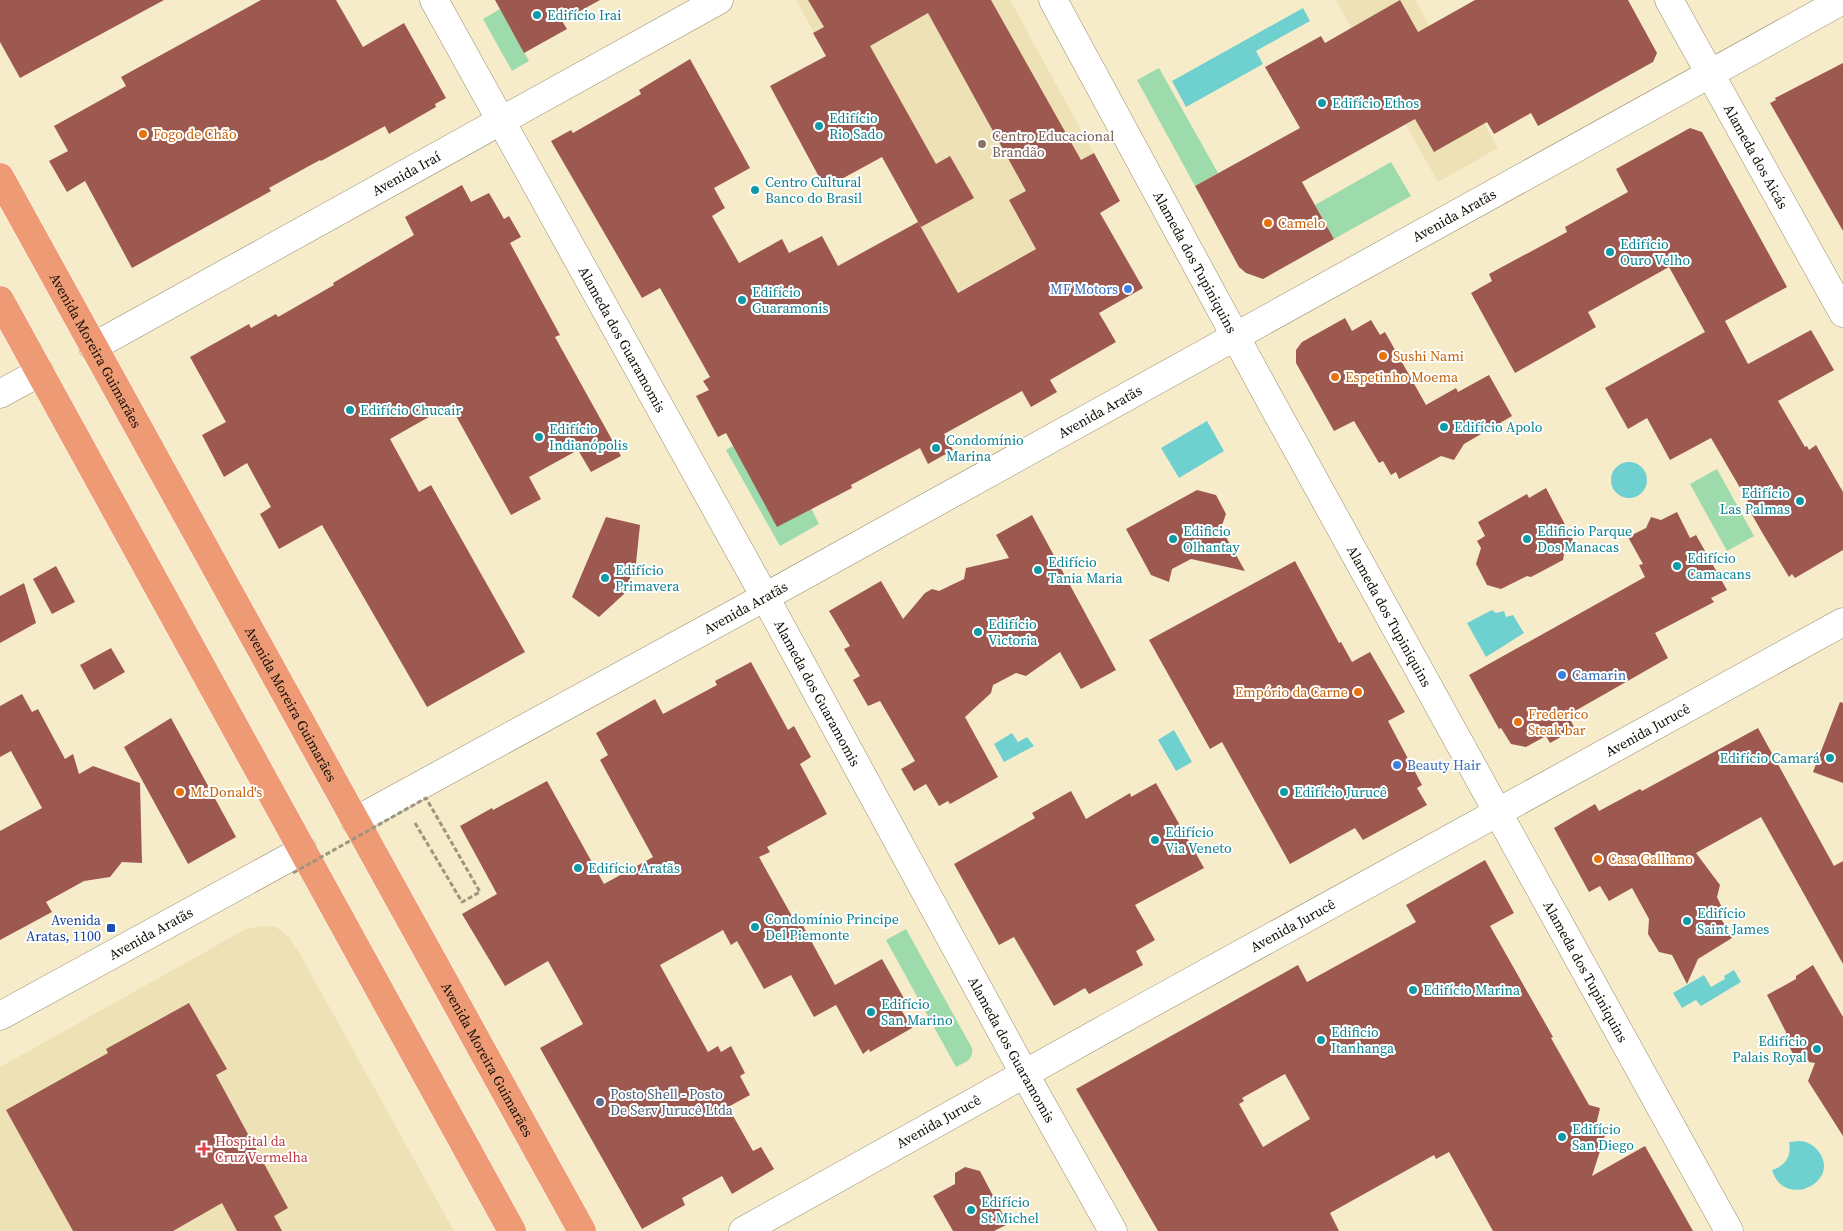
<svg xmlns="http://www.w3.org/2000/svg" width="1843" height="1231" viewBox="0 0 1843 1231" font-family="'Source Serif 4',serif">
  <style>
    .built { fill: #eee1b6 }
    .green { fill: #9ddbac }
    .water { fill: #6fd0d0 }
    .building { fill: #9d5950; fill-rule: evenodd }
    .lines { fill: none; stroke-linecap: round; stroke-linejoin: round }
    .minor-casing { stroke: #968b6b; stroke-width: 29 }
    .highway-casing { stroke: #fff; stroke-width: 29 }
    .path { stroke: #9e967c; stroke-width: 3; stroke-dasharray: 5 2.5; stroke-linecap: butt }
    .minor { stroke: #fff; stroke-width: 28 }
    .highway { stroke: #ee9a75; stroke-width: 28 }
    .path-bridge { stroke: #9e967c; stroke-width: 3; stroke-dasharray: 5 2.5; stroke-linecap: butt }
    .culture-dot { fill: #0f9aa8; stroke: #fff; stroke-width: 2 }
    .food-dot { fill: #e8710a; stroke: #fff; stroke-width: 2 }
    .education-dot { fill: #8d6e63; stroke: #fff; stroke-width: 2 }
    .shop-dot { fill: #3f7fe0; stroke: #fff; stroke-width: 2 }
    .transit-dot { fill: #1a4fb4; stroke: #fff; stroke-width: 2 }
    .service-dot { fill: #5c6f8a; stroke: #fff; stroke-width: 2 }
    .health-dot { fill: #e0444e; stroke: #fff; stroke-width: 2 }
    .labels { text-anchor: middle; stroke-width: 4; stroke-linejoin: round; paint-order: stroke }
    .culture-label { font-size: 14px; fill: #0d838f; stroke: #fff; text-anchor: start }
    .food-label { font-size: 14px; fill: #c56008; stroke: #fff; text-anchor: start }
    .education-label { font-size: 14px; fill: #785e54; stroke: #fff; text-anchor: start }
    .street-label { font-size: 14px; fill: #120e04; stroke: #fff }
    .shop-label { font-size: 14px; fill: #366cbe; stroke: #fff; text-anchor: start }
    .transit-label { font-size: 14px; fill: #164399; stroke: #fff; text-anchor: end }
    .service-label { font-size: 14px; fill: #4e5e75; stroke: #fff; text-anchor: start }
    .health-label { font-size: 14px; fill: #be3a42; stroke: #fff; text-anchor: start }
  </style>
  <rect width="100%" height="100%" fill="#f7ecc9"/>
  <g class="built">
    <polygon points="796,0 1010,0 1120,201 957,293"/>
    <polygon points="1336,0 1415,0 1498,148 1438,182"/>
    <polygon points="261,926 276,927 289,937 297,949 454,1231 0,1231 0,1067 246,929"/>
  </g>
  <g class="green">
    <polygon points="500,9 529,61 512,71 483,19"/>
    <polygon points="1159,68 1218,173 1195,186 1137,80"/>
    <polygon points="1391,162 1411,196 1334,239 1315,205"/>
    <polygon points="733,446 777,526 811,508 819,524 780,546 726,450"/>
    <polygon points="1717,469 1754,536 1727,551 1690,484"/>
    <path d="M906 929 972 1048C974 1060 965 1062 956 1067L886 940Z"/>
  </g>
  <g class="water">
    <polygon points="1303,8 1310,21 1256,51 1263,64 1186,107 1172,81"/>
    <polygon points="1207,421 1224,451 1179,478 1161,448"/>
    <circle cx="1629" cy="480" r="18"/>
    <polygon points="1492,610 1496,613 1504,611 1506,617 1513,615 1524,633 1486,657 1467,623"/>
    <polygon points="1174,730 1192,762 1176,771 1158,740"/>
    <polygon points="1012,733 1018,742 1027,737 1034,746 1004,762 994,744"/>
    <polygon points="1734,970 1741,982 1701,1006 1696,1000 1682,1008 1673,993 1704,975 1711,987 1725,979 1724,976"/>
    <path d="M1799 1141C1807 1141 1814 1145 1819 1152 1841 1182 1784 1210 1772 1170 1786 1166 1792 1155 1789 1142Z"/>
  </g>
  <g class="building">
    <polygon points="0,0 164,0 20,78 0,42"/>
    <polygon points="261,0 336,0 363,47 404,23 446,98 435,104 436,107 389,134 385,126 321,161 320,160 269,188 271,191 132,268 85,181 67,192 49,161 68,151 54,126 126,86 121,77"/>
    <polygon points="495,0 600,0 562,21 567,29 524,53"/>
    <polygon points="808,0 991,0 1081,160 1094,153 1120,201 1100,213 1143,288 1099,313 1116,342 1050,380 1057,392 1031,407 1022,391 944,434 953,450 928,464 920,448 851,485 852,488 777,527 726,433 718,437 696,396 709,390 703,381 710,377 660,288 642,298 551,141 571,130 573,133 641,94 639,90 690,59 750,168 714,188 725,208 712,216 739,263 782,239 789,253 822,236 838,266 918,222 958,293 1036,249 1009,200 1026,191 928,13 870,46 936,164 950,156 974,198 921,227 882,157 825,188 770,86 826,56 813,33 824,27"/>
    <polygon points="1400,0 1418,32 1475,0 1628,0 1657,53 1653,62 1538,126 1531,113 1494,134 1487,122 1434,152 1415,119 1302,182 1334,239 1263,279 1246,273 1239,267 1195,186 1300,128 1265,67 1321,36 1325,43"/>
    <polygon points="1843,63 1843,231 1770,103 1776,100 1775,98"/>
    <polygon points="1690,128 1702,132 1787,287 1725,321 1748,364 1811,330 1834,370 1778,401 1805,447 1807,446 1809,450 1816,445 1843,492 1843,550 1795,578 1792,574 1789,577 1763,534 1747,506 1750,505 1711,438 1670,460 1647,418 1628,429 1605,388 1705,332 1669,267 1588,312 1596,327 1515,373 1471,293 1492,281 1489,274 1567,232 1565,227 1628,192 1616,169"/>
    <polygon points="462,185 471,202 489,193 504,219 509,216 521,237 510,243 560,335 555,337 621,456 591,472 578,450 529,477 541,499 511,515 450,405 390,439 419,492 431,485 525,652 427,707 322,525 279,549 260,514 271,507 247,463 224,477 202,435 226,422 190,357 249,324 251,328 276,314 278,317 334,285 333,283 414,235 405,217"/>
    <polygon points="1345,318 1352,331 1371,320 1380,335 1385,332 1426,405 1456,388 1458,392 1489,375 1512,416 1464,444 1454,460 1441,456 1399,479 1396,472 1391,475 1383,461 1379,463 1354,421 1334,431 1296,363 1296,350 1302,342"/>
    <polygon points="1546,488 1575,544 1565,549 1563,560 1531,577 1527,576 1501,589 1487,585 1476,564 1481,548 1477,541 1485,536 1478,522 1527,494 1529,498"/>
    <polygon points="1197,490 1216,495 1226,514 1221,528 1245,571 1191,559 1172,569 1169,582 1151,575 1126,529"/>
    <polygon points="1677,512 1690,538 1696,535 1727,590 1711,598 1714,602 1655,633 1668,658 1568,715 1575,729 1550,743 1546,736 1526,747 1511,744 1501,728 1499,729 1469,675 1645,577 1639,565 1643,564 1628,537 1646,528 1651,517 1661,520"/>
    <polygon points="1032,515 1116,670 1081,689 1060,652 1026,676 1016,673 993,685 991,693 965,717 998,777 950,804 948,801 939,806 926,784 914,791 901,769 915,761 880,701 868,706 853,680 860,676 844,649 850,646 829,611 881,581 903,619 925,593 932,589 939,591 964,579 966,568 1009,558 996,535"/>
    <polygon points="606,517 640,525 636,563 624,594 599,617 572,597"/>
    <polygon points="1295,561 1339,643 1341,642 1352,662 1370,652 1405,712 1388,721 1422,785 1417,788 1427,805 1363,840 1355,828 1290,864 1222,742 1210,749 1149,640"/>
    <polygon points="56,566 75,602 52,614 33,579"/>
    <polygon points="24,583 36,623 0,643 0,596"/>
    <polygon points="111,648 125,672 94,690 80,665"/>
    <polygon points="751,662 788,730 794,726 811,757 800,764 827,814 767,847 770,852 759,857 798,927 802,924 835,985 882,959 906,1002 899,1006 912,1028 870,1052 869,1049 863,1054 836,1005 814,1017 791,975 764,989 737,941 731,945 723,930 660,965 708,1052 718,1046 721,1052 731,1046 745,1073 740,1076 750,1095 728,1107 753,1151 761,1147 774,1169 732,1194 722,1176 682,1198 685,1205 642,1229 540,1048 583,1024 566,993 548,961 505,986 462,914 497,894 460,826 492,808 493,810 547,781 604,884 653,857 600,760 608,755 596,733 655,699 663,714 717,685 715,681"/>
    <polygon points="22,694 32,712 38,709 65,759 73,754 79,774 93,766 140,783 142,863 122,862 110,877 84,881 46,902 52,912 0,940 0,831 42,808 11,751 0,757 0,706"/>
    <polygon points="1840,702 1843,703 1843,783 1813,772"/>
    <polygon points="171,718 236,837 188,864 124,747"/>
    <polygon points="1758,728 1834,866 1843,861 1843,964 1761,817 1696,853 1720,885 1717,897 1724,912 1719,915 1732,938 1698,959 1687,984 1672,955 1659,952 1648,934 1649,919 1632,888 1609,901 1600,886 1589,892 1554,828 1595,804 1599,811 1640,789 1642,791"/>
    <polygon points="1156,783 1204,868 1135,905 1155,940 1136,951 1143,965 1089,994 1085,988 1054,1006 1014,937 999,945 954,864 1035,818 1032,813 1071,791 1086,819 1130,793 1131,797"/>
    <path d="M1485 860 1514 913 1490 926 1553 1037 1551 1038 1589 1105 1600 1108 1596 1125 1607 1129 1592 1176 1645 1146 1693 1231H1493L1449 1152 1436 1159 1434 1155 1330 1213 1339 1231H1158L1076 1089 1298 965 1307 982 1416 922 1406 905ZM1285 1074 1310 1119 1263 1147 1239 1104 1244 1101 1242 1098Z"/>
    <polygon points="1813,965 1843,1017 1843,1136 1808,1081 1815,1063 1796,1060 1785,1038 1786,1032 1767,995 1796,979 1796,976"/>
    <polygon points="189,1003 227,1069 216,1075 288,1208 274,1216 282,1231 237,1231 222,1203 173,1231 73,1231 6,1110 108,1053 106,1049"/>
    <polygon points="965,1167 980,1171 1008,1224 994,1231 953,1231 933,1196 955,1184 955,1173"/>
  </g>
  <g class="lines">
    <defs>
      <g id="minor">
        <path id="s1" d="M434 0 765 597 1024 1073 1113 1231"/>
        <path id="s2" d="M1053 0 1265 391 1729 1231"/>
        <path id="s3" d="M1669 0 1843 313"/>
        <path id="s4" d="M93 347 719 0"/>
        <polyline points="0,394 40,372"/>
        <path id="s5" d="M355 821 765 597 1843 0"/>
        <path id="s6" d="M0 1016 303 850"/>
        <path id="s7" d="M743 1231C1108 1025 1477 825 1843 622"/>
      </g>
      <g id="highway">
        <path id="s8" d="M0 177 582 1231"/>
        <polyline points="0,300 512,1231"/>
      </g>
    </defs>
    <use href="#minor" class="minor-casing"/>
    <use href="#highway" class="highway-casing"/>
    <polyline class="path" points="415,823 430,848"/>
    <use href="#minor" class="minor"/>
    <use href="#highway" class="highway"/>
    <polyline class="path-bridge" points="293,873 426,798 480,892 462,902 430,848"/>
  </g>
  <g class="culture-dot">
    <circle cx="537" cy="15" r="5"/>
    <circle cx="1322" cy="103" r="5"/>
    <circle cx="819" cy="126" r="5"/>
    <circle cx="755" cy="190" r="5"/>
    <circle cx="1610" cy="252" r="5"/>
    <circle cx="742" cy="300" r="5"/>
    <circle cx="350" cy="410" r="5"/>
    <circle cx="1444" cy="427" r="5"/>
    <circle cx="539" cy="437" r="5"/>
    <circle cx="936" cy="448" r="5"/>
    <circle cx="1800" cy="501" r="5"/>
    <circle cx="1173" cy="539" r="5"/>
    <circle cx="1527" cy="539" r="5"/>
    <circle cx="1677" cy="566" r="5"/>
    <circle cx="1038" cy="570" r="5"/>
    <circle cx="605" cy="578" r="5"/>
    <circle cx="978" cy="632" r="5"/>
    <circle cx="1830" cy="758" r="5"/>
    <circle cx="1284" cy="792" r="5"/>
    <circle cx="1155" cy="840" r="5"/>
    <circle cx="578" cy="868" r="5"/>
    <circle cx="1687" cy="921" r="5"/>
    <circle cx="755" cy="927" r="5"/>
    <circle cx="1413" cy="990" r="5"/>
    <circle cx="871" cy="1012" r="5"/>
    <circle cx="1321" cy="1040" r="5"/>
    <circle cx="1817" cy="1049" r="5"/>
    <circle cx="1562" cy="1137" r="5"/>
    <circle cx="971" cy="1210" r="5"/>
  </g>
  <g class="food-dot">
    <circle cx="143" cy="134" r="5"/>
    <circle cx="1268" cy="223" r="5"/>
    <circle cx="1383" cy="356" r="5"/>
    <circle cx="1335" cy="377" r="5"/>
    <circle cx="1358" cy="692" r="5"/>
    <circle cx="1518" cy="722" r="5"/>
    <circle cx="180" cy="792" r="5"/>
    <circle cx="1598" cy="859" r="5"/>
  </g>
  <circle class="education-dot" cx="982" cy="144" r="5"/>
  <g class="shop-dot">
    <circle cx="1128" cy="289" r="5"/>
    <circle cx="1562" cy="675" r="5"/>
    <circle cx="1397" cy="765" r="5"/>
  </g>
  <rect class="transit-dot" x="106" y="923" width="10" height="10" rx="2.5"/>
  <circle class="service-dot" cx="600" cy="1102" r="5"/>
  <path class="health-dot" d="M201.5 1141.5h5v5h5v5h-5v5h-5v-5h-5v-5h5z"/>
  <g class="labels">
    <g class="culture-label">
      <text x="547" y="20">Edifício Irai</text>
      <text x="1332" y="108">Edifício Ethos</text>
      <text x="829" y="123">Edifício<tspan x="829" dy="16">Rio Sado</tspan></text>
      <text x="765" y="187">Centro Cultural<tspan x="765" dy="16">Banco do Brasil</tspan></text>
      <text x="1620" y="249">Edifício<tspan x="1620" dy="16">Ouro Velho</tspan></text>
      <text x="752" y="297">Edifício<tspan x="752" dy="16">Guaramonis</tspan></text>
      <text x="360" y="415">Edifício Chucair</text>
      <text x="1454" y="432">Edifício Apolo</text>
      <text x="549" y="434">Edifício<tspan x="549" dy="16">Indianópolis</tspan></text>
      <text x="946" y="445">Condomínio<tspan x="946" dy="16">Marina</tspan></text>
      <text x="1790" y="498" text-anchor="end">Edifício<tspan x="1790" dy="16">Las Palmas</tspan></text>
      <text x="1183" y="536">Edificio<tspan x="1183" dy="16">Olhantay</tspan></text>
      <text x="1537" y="536">Edificio Parque<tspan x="1537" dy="16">Dos Manacas</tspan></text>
      <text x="1687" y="563">Edifício<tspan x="1687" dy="16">Camacans</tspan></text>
      <text x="1048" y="567">Edifício<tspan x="1048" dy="16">Tania Maria</tspan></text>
      <text x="615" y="575">Edifício<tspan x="615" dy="16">Primavera</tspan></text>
      <text x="988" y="629">Edifício<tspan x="988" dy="16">Victoria</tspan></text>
      <text x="1820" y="763" text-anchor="end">Edifício Camará</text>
      <text x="1294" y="797">Edifício Jurucê</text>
      <text x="1165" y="837">Edifício<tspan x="1165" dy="16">Via Veneto</tspan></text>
      <text x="588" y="873">Edifício Aratãs</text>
      <text x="1697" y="918">Edifício<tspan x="1697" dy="16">Saint James</tspan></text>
      <text x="765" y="924">Condomínio Principe<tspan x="765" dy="16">Del Piemonte</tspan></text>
      <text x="1423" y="995">Edifício Marina</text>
      <text x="881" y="1009">Edifício<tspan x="881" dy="16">San Marino</tspan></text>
      <text x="1331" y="1037">Edificio<tspan x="1331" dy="16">Itanhanga</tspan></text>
      <text x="1807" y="1046" text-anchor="end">Edifício<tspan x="1807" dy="16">Palais Royal</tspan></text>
      <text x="1572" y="1134">Edifício<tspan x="1572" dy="16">San Diego</tspan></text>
      <text x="981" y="1207">Edifício<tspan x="981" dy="16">St Michel</tspan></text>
    </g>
    <g class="food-label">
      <text x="153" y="139">Fogo de Chão</text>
      <text x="1278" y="228">Camelo</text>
      <text x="1393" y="361">Sushi Nami</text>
      <text x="1345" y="382">Espetinho Moema</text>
      <text x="1348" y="697" text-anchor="end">Empório da Carne</text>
      <text x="1528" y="719">Frederico<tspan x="1528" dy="16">Steak bar</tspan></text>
      <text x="190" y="797">McDonald's</text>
      <text x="1608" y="864">Casa Galliano</text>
    </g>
    <g class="education-label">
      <text x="992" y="141">Centro Educacional<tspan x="992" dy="16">Brandão</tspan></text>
    </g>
    <g class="street-label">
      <text dy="5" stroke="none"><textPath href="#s3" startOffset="179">Alameda dos Aicás</textPath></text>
      <text dy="5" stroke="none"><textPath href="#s4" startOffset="358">Avenida Iraí</textPath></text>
      <text dy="5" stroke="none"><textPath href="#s5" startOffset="1255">Avenida Aratãs</textPath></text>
      <text dy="5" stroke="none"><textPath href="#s2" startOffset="298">Alameda dos Tupiniquins</textPath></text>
      <text dy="5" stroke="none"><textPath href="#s1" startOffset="388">Alameda dos Guaramomis</textPath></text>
      <text dy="5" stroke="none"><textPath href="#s8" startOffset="198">Avenida Moreira Guimarães</textPath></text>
      <text dy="5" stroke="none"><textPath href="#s5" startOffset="850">Avenida Aratãs</textPath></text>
      <text dy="5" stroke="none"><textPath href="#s5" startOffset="445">Avenida Aratãs</textPath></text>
      <text dy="5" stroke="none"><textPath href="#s2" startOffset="702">Alameda dos Tupiniquins</textPath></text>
      <text dy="5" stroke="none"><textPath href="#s1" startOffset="792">Alameda dos Guaramomis</textPath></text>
      <text dy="5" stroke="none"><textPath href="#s8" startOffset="602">Avenida Moreira Guimarães</textPath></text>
      <text dy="5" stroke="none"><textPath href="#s7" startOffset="1034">Avenida Jurucê</textPath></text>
      <text dy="5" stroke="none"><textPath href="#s7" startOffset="629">Avenida Jurucê</textPath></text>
      <text dy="5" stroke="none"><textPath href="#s6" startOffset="172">Avenida Aratãs</textPath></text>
      <text dy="5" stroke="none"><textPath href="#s2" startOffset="1108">Alameda dos Tupiniquins</textPath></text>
      <text dy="5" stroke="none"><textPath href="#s1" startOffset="1198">Alameda dos Guaramomis</textPath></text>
      <text dy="5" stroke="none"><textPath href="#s8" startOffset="1008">Avenida Moreira Guimarães</textPath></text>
      <text dy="5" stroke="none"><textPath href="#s7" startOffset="224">Avenida Jurucê</textPath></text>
    </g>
    <g class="shop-label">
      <text x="1118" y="294" text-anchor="end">MF Motors</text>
      <text x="1572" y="680">Camarin</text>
      <text x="1407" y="770">Beauty Hair</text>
    </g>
    <g class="transit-label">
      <text x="101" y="925">Avenida<tspan x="101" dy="16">Aratas, 1100</tspan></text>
    </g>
    <g class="service-label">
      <text x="610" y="1099">Posto Shell - Posto<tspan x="610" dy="16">De Serv Jurucê Ltda</tspan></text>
    </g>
    <g class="health-label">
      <text x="215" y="1146">Hospital da<tspan x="215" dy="16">Cruz Vermelha</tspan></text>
    </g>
  </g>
</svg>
